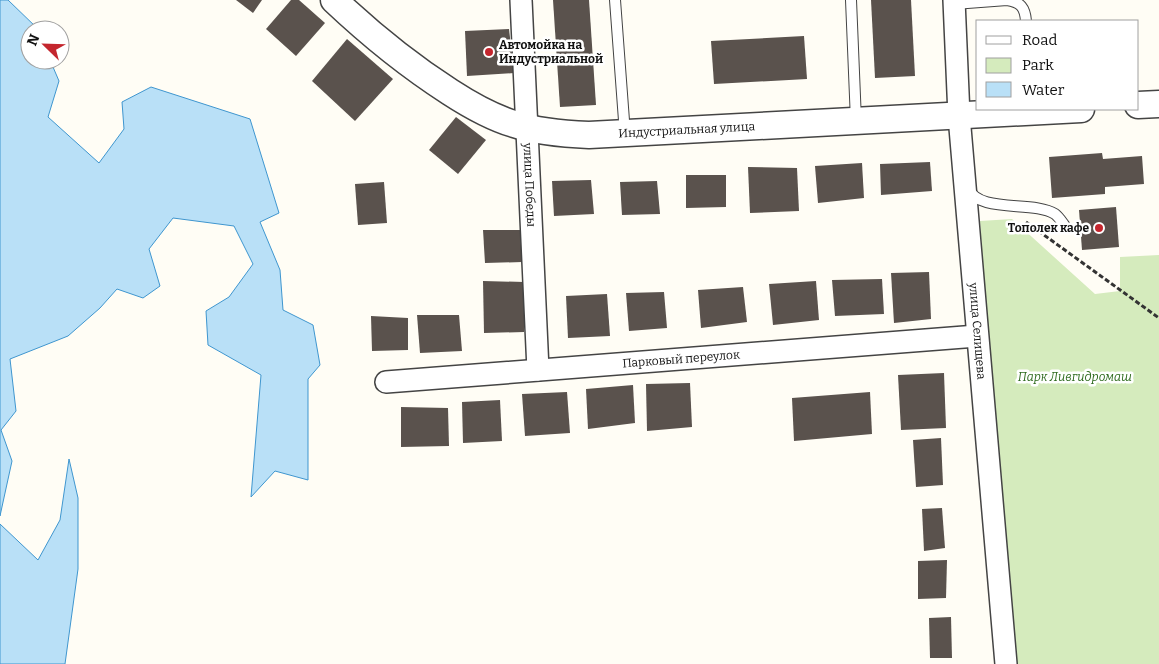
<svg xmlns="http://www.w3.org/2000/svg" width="1159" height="664" viewBox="0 0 1159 664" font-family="Bitter,serif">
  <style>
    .green { fill: #d5ebbd }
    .water { fill: #b9e0f7; stroke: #3f96cf }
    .building { fill: #5a524d }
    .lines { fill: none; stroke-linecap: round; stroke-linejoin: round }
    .service-casing { stroke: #444; stroke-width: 12 }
    .minor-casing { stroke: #444; stroke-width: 24 }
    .tertiary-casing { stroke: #444; stroke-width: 29 }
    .path { stroke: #333; stroke-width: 3; stroke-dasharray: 5 2.5; stroke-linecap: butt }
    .service { stroke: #fff; stroke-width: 10 }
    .minor { stroke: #fff; stroke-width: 21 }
    .tertiary { stroke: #fff; stroke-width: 26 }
    .poi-dot { fill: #c4262e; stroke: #fff; stroke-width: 2 }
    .labels { text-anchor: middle; stroke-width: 5; stroke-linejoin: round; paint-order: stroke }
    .poi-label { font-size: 12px; font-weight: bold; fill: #111; stroke: #fff; text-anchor: start }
    .street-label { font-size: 12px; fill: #111; stroke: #fff }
    .park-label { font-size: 12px; font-style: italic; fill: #2f6b1f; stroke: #fff }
  </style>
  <rect width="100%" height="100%" fill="#fffdf5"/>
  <polygon class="green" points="1012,219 1095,294 1120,291 1120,257 1159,255 1159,664 1009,664 980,221"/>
  <g class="water">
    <polygon points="0,0 8,0 38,29 38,30 30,30 30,60 50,60 59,81 48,117 99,163 124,129 122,102 151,87 250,119 279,213 260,222 280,270 283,310 313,325 320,365 308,379 308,480 275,471 251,497 261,375 208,345 206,311 229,297 253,264 234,226 173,218 149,249 160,286 143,298 117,289 100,308 68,336 10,359 16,411 1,430 12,461 0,516"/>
    <polygon points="69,459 78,498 78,569 65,664 0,664 0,524 38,560 60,520"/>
  </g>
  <g class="building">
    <polygon points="236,0 262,0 253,13"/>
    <polygon points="291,0 299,0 325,23 296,56 266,29"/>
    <polygon points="553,0 589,0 596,105 560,107"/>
    <polygon points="871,0 911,0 915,76 875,78"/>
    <polygon points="509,29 514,73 467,76 465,31"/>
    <polygon points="804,36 807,79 714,84 711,41"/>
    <polygon points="347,39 393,79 355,121 312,81"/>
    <polygon points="456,117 486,140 458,174 429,150"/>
    <polygon points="1102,153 1103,159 1142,156 1144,184 1105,187 1105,194 1052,198 1049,157"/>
    <polygon points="930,162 932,191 881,195 880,164"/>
    <polygon points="862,163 864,198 818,203 815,166"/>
    <polygon points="748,167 797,168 799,211 750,213"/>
    <polygon points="686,175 726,175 726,207 686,208"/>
    <polygon points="591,180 594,214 554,216 552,181"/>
    <polygon points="657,181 660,214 622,215 620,182"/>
    <polygon points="384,182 387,223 358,225 355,184"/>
    <polygon points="1116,207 1119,247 1082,250 1079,210"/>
    <polygon points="483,230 520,230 522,262 485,263"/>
    <polygon points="929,272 931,319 894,323 891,273"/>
    <polygon points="882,279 884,314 835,316 832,280"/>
    <polygon points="483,281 524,282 524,332 484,333"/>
    <polygon points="816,281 819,320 773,325 769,284"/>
    <polygon points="743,287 747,322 701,328 698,290"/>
    <polygon points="664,292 667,328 629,331 626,293"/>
    <polygon points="607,294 610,336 568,338 566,296"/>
    <polygon points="417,315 459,315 462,351 420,353"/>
    <polygon points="371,316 408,318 408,350 372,351"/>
    <polygon points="944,373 946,428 901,430 898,375"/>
    <polygon points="690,383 692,427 647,431 646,384"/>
    <polygon points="633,385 635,423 588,429 586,389"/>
    <polygon points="567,392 570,433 525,436 522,394"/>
    <polygon points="870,392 872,434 794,441 792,398"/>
    <polygon points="500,400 502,441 463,443 462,402"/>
    <polygon points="401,407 448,408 449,446 401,447"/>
    <polygon points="941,438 943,485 916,487 913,440"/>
    <polygon points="942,508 945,548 924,551 922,509"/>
    <polygon points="947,560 946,598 918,599 918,561"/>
    <polygon points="951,617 952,658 930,658 929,618"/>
  </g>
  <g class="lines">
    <defs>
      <g id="service">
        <polyline points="615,0 625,134"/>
        <polyline points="851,0 856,121"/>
        <path d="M954 4 1007 0C1021 2 1025 8 1026 21"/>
        <path d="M968 188C979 214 1033 200 1055 214 1059 217 1062 222 1065 226"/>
      </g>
      <g id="minor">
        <path id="s1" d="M521 0 538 370"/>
        <path id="s2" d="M954 0 959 116 1006 664"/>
        <path id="s3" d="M386 382 977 336"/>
      </g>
      <g id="tertiary">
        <path id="s4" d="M334 0C370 34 408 65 450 92 470 105 491 117 514 124 538 132 564 134 589 135L1081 109"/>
        <polyline points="1138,105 1159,104"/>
      </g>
    </defs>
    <use href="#service" class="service-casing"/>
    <use href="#minor" class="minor-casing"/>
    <use href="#tertiary" class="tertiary-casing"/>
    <polyline class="path" points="1026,222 1159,318"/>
    <use href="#service" class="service"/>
    <use href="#minor" class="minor"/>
    <use href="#tertiary" class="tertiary"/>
  </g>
  <g class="poi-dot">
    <circle cx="489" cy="52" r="5"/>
    <circle cx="1099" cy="228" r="5"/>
  </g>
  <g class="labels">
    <g class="poi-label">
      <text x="499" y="49">Автомойка на<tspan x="499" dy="14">Индустриальной</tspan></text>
      <text x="1089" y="232" text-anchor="end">Тополек кафе</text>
    </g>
    <g class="street-label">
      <text dy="4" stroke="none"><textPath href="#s4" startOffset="394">Индустриальная улица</textPath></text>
      <text dy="4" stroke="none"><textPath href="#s1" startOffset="185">улица Победы</textPath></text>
      <text dy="4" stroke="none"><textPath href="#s2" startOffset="332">улица Селищева</textPath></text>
      <text dy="4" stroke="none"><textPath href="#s3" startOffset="296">Парковый переулок</textPath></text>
    </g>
    <g class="park-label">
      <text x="1075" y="381">Парк Ливгидромаш</text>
    </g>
  </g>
  <rect x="976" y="20" width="162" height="90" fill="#ffffff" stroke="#a0a0a0"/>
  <rect x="986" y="36" width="25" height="8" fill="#ffffff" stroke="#a0a0a0"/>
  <text x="1022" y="45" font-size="15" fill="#111111">Road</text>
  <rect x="986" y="58" width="25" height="15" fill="#d5ebbd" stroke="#a0a0a0"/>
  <text x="1022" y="70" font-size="15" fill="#111111">Park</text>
  <rect x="986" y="82" width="25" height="15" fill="#b9e0f7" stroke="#a0a0a0"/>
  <text x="1022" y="95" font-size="15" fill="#111111">Water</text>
  <g transform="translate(45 45) rotate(293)"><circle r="24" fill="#ffffff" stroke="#a0a0a0"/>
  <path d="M0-4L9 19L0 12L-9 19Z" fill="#c4262e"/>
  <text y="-8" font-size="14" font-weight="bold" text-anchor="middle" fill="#111111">N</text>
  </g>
</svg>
